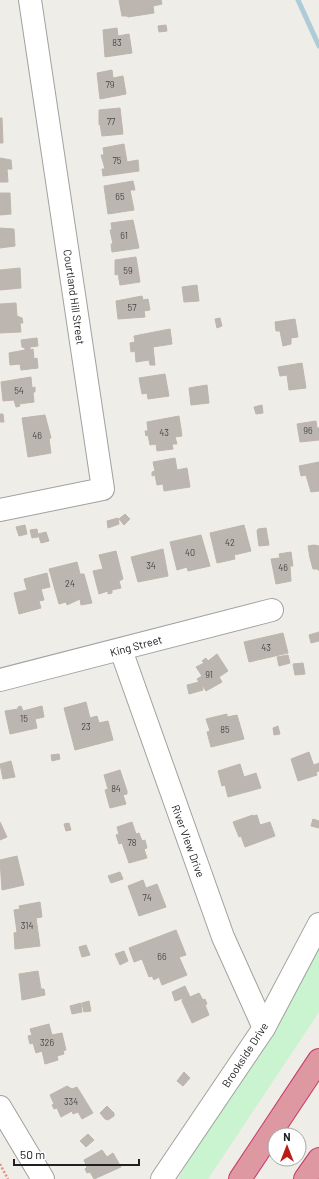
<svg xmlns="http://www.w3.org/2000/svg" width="319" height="1179" viewBox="0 0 319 1179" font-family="Barlow,sans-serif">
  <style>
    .park { fill: #caf3cf }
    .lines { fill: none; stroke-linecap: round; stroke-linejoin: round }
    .stream { stroke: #adccd7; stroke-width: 5 }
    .building { fill: #bcb6b0; stroke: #bfb5ab }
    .minor-casing { stroke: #a1a1a1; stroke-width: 24 }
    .highway-casing { stroke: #c73a65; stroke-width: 24 }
    .path { stroke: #ea8d7d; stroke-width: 2.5; stroke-dasharray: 2 2; stroke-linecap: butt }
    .minor { stroke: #fff; stroke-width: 22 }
    .highway { stroke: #dd98a2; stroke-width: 22 }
    .labels { text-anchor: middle; stroke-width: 3; stroke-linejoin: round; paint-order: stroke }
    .number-label { font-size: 9px; fill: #474644 }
    .street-label { font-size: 11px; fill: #202020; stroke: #fff }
  </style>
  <rect width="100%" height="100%" fill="#efede7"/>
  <polygon class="park" points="319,944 319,1012 208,1179 178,1179 254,1043"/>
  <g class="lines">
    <polyline class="stream" points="298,0 319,46"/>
  </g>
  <g class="building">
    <polygon points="119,0 161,0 162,4 153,6 154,13 128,17 127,16 122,16"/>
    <polygon points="166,25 167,31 159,32 158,26"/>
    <polygon points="117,28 118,36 129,34 132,53 105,57 103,30"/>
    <polygon points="112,70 113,78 123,76 126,94 100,99 97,73"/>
    <polygon points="120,108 123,134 102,136 100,124 99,125 99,110"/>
    <polygon points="0,118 2,118 3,143 0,143"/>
    <polygon points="124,144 127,162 138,160 139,171 103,176 102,169 105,169 101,155 104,155 103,148"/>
    <polygon points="0,158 11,160 12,169 7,169 8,182 0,182"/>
    <polygon points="133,181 135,190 130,190 134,210 108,214 104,186"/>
    <polygon points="0,193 10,193 11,214 0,215"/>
    <polygon points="133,220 139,248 112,252 111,244 113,244 110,230 112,230 111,223"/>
    <polygon points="0,228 14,229 15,246 0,248"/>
    <polygon points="136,257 140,282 120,285 118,274 115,275 115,260"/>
    <polygon points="20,268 21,288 0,290 0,270"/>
    <polygon points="197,285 199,301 184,302 182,287"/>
    <polygon points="142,296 143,300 148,299 150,310 144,311 145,317 118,319 116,301"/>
    <polygon points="16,303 17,316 22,318 23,323 20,323 21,332 0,333 0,304"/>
    <polygon points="220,318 222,326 217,328 215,319"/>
    <polygon points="295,319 298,337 291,338 291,344 283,346 280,331 276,331 275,322"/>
    <polygon points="170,329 172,344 153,347 155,365 150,365 149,360 136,362 135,351 131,352 130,343 135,342 134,336"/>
    <polygon points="37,338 38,346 30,347 30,350 33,349 34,359 37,358 38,368 21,370 20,364 10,365 9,353 25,350 25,348 22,347 21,340"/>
    <polygon points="302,363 306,388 289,390 287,375 280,376 278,367"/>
    <polygon points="165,374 169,396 148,399 147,393 142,394 139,378"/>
    <polygon points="31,377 32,388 35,387 35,392 33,392 34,402 19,404 20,406 16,407 14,400 3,401 1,382"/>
    <polygon points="207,385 209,403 191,405 189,388"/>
    <polygon points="262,405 263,413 256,414 254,407"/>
    <polygon points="0,414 3,414 4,422 0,422"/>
    <polygon points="45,415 51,438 49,439 51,453 28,457 22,418"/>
    <polygon points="179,416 182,436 175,437 177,444 172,444 173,449 157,451 156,444 150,445 148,435 146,436 145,431 148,431 147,422"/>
    <polygon points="316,421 317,428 319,428 319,440 300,442 297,424"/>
    <polygon points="175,458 177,470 187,468 190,487 164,491 163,484 157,485 155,475 152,476 152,472 155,471 153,462"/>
    <polygon points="319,462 319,491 311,492 306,475 301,476 299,466"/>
    <polygon points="125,514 130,519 124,525 119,519"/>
    <polygon points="118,518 119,524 108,528 107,521"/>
    <polygon points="25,525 27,534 19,536 16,527"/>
    <polygon points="244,525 251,551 234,555 235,559 217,563 210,533"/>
    <polygon points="266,528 269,545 259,546 257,531 258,529"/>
    <polygon points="37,529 38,537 32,538 30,530"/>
    <polygon points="46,532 49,541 41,543 38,534"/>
    <polygon points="201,535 210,566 188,571 187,567 177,570 170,542"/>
    <polygon points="314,545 319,546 319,571 318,569 313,569 310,558 308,546"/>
    <polygon points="163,549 168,576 138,582 131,557"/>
    <polygon points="116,551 123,579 119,581 121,588 112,590 112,593 108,594 108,591 99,594 93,571 103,569 99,555"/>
    <polygon points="291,552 293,566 290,566 291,581 276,584 271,559 280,558 279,554"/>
    <polygon points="77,562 80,574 84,574 92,603 81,605 80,599 67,605 66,602 59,604 49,569"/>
    <polygon points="47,573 50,587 41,589 44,600 39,601 41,608 19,614 14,593 27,590 24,579"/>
    <polygon points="319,632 319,641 311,643 309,635"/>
    <polygon points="283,633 288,653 249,662 244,642"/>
    <polygon points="217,654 228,671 219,677 222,682 206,691 202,684 203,690 189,694 187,685 199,682 197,679 202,676 196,667 204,663 202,661 206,658 208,661"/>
    <polygon points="288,655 290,663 279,666 277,657"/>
    <polygon points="303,663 305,674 295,675 293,664"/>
    <polygon points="86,702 90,718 97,716 99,723 108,721 113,740 75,750 64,708"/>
    <polygon points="21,706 23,711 42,706 44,717 35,719 37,728 10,734 5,711 18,709 18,707"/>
    <polygon points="227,714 227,717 237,715 244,739 211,747 207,732 210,731 206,719"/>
    <polygon points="278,726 280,734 274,735 273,728"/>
    <polygon points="309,752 317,775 298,781 291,759"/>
    <polygon points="59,754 60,759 52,761 51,755"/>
    <polygon points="11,761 15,777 3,779 0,764"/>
    <polygon points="319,763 319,771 316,772 314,765"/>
    <polygon points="240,764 244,777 256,773 261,788 228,797 225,785 222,786 218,771"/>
    <polygon points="120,770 127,791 127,794 123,795 126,804 110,808 105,790 108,789 104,775"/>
    <polygon points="253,815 253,816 257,815 260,825 270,822 275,836 245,847 241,836 239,837 233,822"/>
    <polygon points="313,819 319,821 319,828 311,826"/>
    <polygon points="0,822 7,837 0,840"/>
    <polygon points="132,822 136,834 139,833 142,841 145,840 147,848 144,849 147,858 129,863 122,843 119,844 116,835 119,834 117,827"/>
    <polygon points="69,823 71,830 66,831 64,824"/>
    <polygon points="17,856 24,885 2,890 0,860"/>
    <polygon points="120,872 123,879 111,883 108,876"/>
    <polygon points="143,880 146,888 157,884 166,907 139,916 128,886"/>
    <polygon points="40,902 42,917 36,918 40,946 15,949 14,933 17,932 14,910 20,909 19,906"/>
    <polygon points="176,930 186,955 179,957 187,975 162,985 159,977 154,980 152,976 149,977 142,959 134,962 129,948"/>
    <polygon points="86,945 90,955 82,957 79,947"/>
    <polygon points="124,951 128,961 120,965 115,954"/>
    <polygon points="38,971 41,989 44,989 45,995 22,1000 19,974"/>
    <polygon points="185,986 190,997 199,993 203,1000 205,999 207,1004 205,1005 209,1015 192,1023 182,1001 183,998 175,1001 172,992"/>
    <polygon points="89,1001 91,1011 84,1012 82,1003"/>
    <polygon points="81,1003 82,1012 72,1014 70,1006"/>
    <polygon points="49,1024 52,1035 62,1033 66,1050 63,1051 64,1054 57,1056 58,1060 45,1064 42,1051 36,1053 33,1043 30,1044 28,1036 32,1035 30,1029"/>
    <polygon points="184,1072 190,1078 183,1086 177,1081"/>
    <polygon points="67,1086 72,1089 77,1087 93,1113 82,1119 78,1112 73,1114 72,1111 61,1117 57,1108 54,1109 52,1105 54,1104 50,1095"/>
    <polygon points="107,1106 114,1113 114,1116 108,1120 105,1119 100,1113"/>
    <polygon points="88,1134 94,1140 86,1147 80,1141"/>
    <polygon points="102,1150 107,1157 113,1153 121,1167 94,1179 90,1172 87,1173 85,1169 87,1167 84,1160"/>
  </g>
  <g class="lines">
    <defs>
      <g id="minor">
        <polyline points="0,510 103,489 30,0"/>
        <polyline points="121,650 223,937 264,1028"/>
        <polyline points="0,680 272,610"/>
        <polyline points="0,1107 43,1179"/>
        <polyline points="162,1179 264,1028 319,924"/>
      </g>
      <g id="highway">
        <polyline points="240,1179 319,1060"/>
        <polyline points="305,1179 319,1159"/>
      </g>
    </defs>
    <use href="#minor" class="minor-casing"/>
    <use href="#highway" class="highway-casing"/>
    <polyline class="path" points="0,1164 8,1179"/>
    <use href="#minor" class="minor"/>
    <use href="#highway" class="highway"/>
  </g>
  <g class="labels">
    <g class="number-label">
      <text x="117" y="46">83</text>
      <text x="110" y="88">79</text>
      <text x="111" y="125">77</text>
      <text x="117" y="164">75</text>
      <text x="120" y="200">65</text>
      <text x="124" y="239">61</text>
      <text x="128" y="274">59</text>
      <text x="132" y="311">57</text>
      <text x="19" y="394">54</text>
      <text x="308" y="434">96</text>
      <text x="164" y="436">43</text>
      <text x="37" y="439">46</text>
      <text x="230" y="546">42</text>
      <text x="190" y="556">40</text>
      <text x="151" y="569">34</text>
      <text x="283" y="571">46</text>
      <text x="70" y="587">24</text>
      <text x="266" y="651">43</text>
      <text x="209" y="678">91</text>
      <text x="24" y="722">15</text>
      <text x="86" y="730">23</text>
      <text x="225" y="733">85</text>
      <text x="116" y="792">84</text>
      <text x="132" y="846">78</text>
      <text x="147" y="901">74</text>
      <text x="27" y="929">314</text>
      <text x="162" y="960">66</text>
      <text x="47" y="1046">326</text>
      <text x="71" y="1105">334</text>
    </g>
    <g class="street-label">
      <text transform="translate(74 297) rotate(82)" y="4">Courtland Hill Street</text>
      <text transform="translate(136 646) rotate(-15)" y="4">King Street</text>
      <text transform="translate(188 841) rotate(70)" y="4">River View Drive</text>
      <text transform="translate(245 1055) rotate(-57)" y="4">Brookside Drive</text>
    </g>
  </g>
  <g transform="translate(287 1147)"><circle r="19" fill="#ffffff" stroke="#a6a6a6"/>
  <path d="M0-3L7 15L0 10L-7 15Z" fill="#b81e17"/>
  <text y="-6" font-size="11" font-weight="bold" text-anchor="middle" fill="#202020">N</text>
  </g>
  <path d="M14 1159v6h125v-6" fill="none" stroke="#202020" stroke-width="2"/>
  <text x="20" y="1159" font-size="12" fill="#202020" stroke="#ffffff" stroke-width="3" paint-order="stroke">50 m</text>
</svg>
